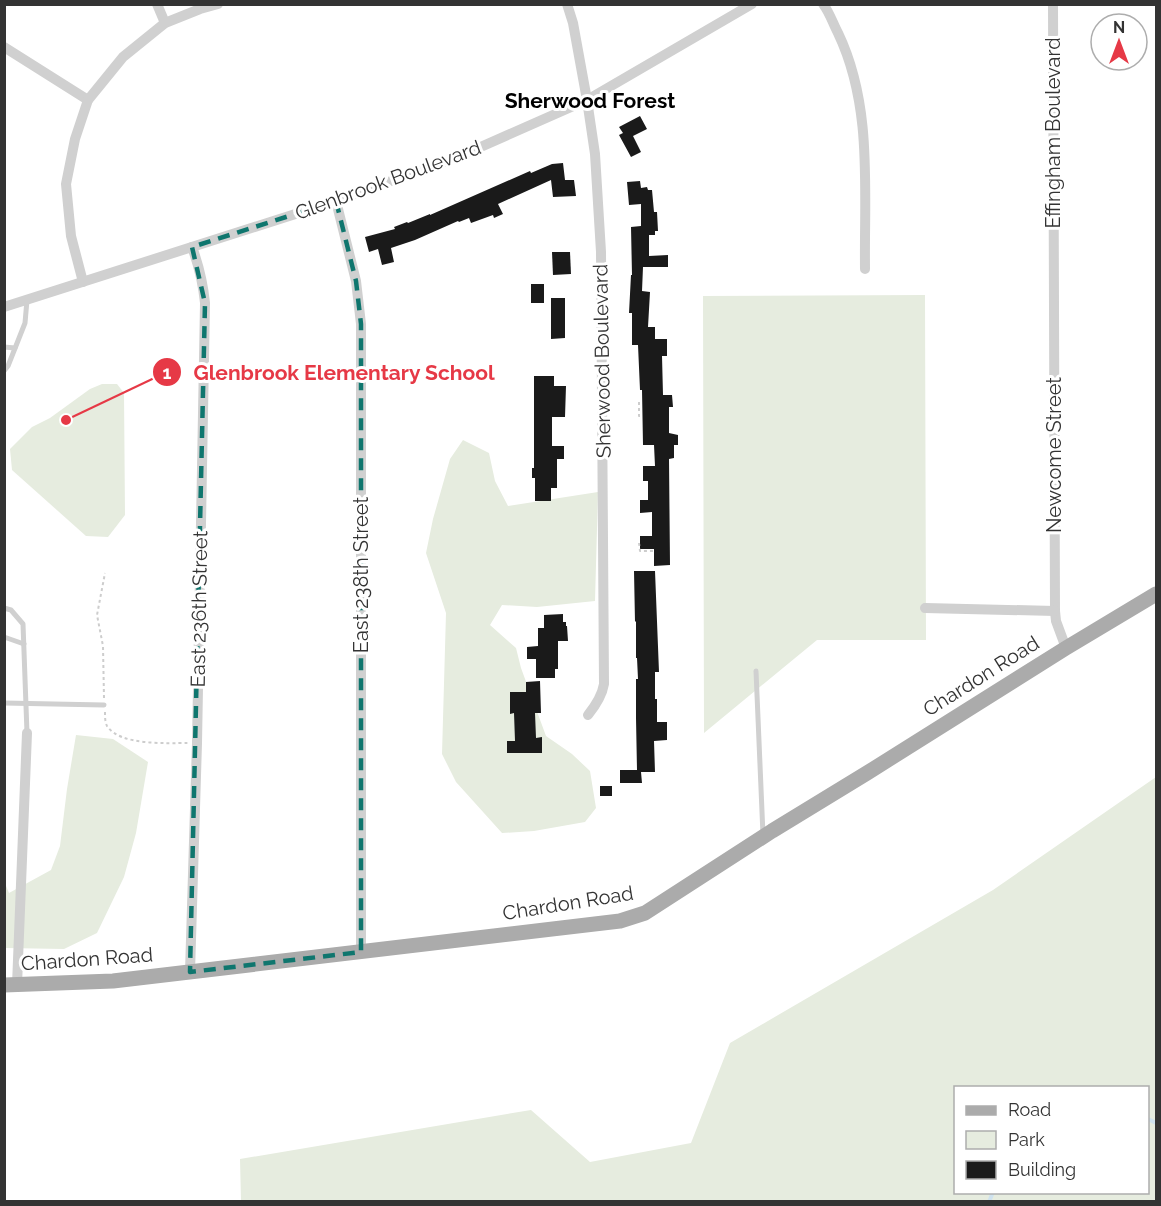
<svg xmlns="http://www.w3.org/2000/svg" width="1161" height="1206" viewBox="0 0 1161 1206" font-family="Raleway,sans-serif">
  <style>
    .green { fill: #e6ecdf; fill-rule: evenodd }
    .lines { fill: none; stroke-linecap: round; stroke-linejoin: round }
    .stream { stroke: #cfe2ee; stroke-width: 4 }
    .building { fill: #1a1a1a }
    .path { stroke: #cdcdcd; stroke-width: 2; stroke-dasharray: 3 3; stroke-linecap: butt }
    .service { stroke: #d0d0d0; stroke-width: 5 }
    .minor { stroke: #d0d0d0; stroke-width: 10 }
    .primary { stroke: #ababab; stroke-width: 15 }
    .marked { fill: none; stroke: #0f766e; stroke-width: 4.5; stroke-dasharray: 12 8; stroke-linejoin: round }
    .labels { text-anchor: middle; stroke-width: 6; stroke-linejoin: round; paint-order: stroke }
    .street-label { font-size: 20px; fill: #333; stroke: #fff }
    .neighbourhood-label { font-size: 21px; font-weight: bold; fill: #000; stroke: #fff }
    .leader { fill: none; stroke: #e63946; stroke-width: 2 }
    .callout-dot { fill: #e63946; stroke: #fff; stroke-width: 2 }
    .mark-label { font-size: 18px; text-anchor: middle; font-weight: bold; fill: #fff }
    .callout-label { font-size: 21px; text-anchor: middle; font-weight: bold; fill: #e63946; stroke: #fff; stroke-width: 6; stroke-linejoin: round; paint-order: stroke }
  </style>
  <rect width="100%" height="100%" fill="#fff"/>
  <g class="green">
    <polygon points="925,295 926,640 817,640 704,733 703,296"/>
    <polygon points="102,384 117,384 124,393 125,515 108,537 86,536 12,470 10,449 32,427 50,418 90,389"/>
    <polygon points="463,440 489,453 495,481 508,506 598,492 595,601 537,607 502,605 490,625 516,648 521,668 546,736 572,754 590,771 596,808 585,822 534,831 502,833 456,782 442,754 446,613 426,553 433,519 450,459"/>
    <polygon points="76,735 113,739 148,762 136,833 124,877 97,933 64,949 5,948 4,881 9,893 51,870 60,846 67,789"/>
    <path d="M1156 777V1201H241L240 1159 531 1110 590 1162 691 1143 730 1043 993 890ZM956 1088H1148V1192H956Z"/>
  </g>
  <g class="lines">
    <g class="stream">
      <polyline points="1148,1119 1156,1123"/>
      <polyline points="989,1202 993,1192"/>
    </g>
  </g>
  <g class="building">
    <polygon points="640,116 647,129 633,136 641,152 631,157 619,135 623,133 619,127"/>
    <polygon points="563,163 565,180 574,180 576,196 553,197 551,180 498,204 503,214 494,218 493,215 471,223 469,218 459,222 458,221 415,240 391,248 394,262 382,265 378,249 369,252 365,237 395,229 394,227 407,222 408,223 430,214 430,215 530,171 531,173 552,164"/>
    <polygon points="640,181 641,188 647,187 648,190 652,190 654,212 657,212 658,231 655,231 655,235 649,235 649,256 668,255 668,267 643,267 642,291 650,292 648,327 655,327 655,339 667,339 667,356 662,356 663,395 672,395 673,407 669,407 669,433 678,435 678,445 674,445 674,458 669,459 670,565 654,566 654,549 640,549 640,536 652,536 652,512 640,513 640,500 648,500 648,481 643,481 643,466 655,466 654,445 643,445 642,390 640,390 638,345 632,345 632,313 629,313 631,275 632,275 631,227 641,226 641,204 629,205 627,182"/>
    <polygon points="552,252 570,252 571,274 553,275"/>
    <rect x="531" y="284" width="13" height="19"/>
    <polygon points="551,298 565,298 565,338 551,339"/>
    <polygon points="534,376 554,376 554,386 566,386 565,417 552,417 552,446 564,446 564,459 557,459 557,488 551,488 551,501 535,501 535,478 532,478 532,468 534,468"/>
    <polygon points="634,571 655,571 659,672 655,672 655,699 657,699 657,722 667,722 667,740 654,741 655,772 641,772 642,783 620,783 620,770 637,770 636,718 636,679 638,679 637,658 636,658 636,621 635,622"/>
    <polygon points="563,614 563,622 566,622 566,626 567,626 568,641 558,641 558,669 555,669 555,678 536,678 536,659 527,659 527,647 538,646 538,628 544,628 544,615"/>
    <polygon points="540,681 541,713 535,713 536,738 542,737 542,753 507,753 507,741 515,741 514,713 510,714 510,692 526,692 526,682"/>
    <rect x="600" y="786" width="12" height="10"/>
  </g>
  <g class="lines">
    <g class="path">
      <polyline points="639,402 639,416 642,416"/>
      <polyline points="639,543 640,551 654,551"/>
      <polyline points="104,698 103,646 97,615 105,573"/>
      <path d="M105 712C105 717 105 722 107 726 120 746 167 743 188 743"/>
    </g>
    <g class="service">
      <polyline points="4,347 15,348"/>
      <polyline points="4,371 8,366 25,323 27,300"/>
      <polyline points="4,608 11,610 23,624 27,733"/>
      <polyline points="4,637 24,644"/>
      <polyline points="756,671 763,835"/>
      <polyline points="4,703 104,705"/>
    </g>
    <g class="minor">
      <polyline points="157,4 165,23"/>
      <path d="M567 4 573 23 587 100 595 154 601 252 604 684C602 696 596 705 588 715"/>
      <path d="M823 4C830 13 833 24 838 33 873 106 864 190 865 269"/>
      <polyline points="1053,4 1055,611 1056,621 1066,648"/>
      <polyline points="4,47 88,100"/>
      <polyline points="336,201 356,281 361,324 361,952"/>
      <polyline points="83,282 71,236 66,184 75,139 88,100 123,57 165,23 200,9 218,4"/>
      <polyline points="4,307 336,201 458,157 587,100 752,4"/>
      <polyline points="925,608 1055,611"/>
      <path d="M190 972 197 743 205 303C203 283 199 266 192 247"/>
      <polyline points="17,985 27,733"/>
    </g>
    <polyline class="primary" points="4,985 113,981 620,921 645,913 772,831 867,773 1066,648 1156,594"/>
  </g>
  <path class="marked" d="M336 201 356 281 361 324V952L190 972 205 303 192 247Z"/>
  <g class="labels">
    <g class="street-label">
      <text transform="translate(1053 133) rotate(-90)" y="7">Effingham Boulevard</text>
      <text transform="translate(388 180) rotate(-20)" y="7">Glenbrook Boulevard</text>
      <text transform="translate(602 361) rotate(-91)" y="7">Sherwood Boulevard</text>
      <text transform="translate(1054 455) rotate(-90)" y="7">Newcome Street</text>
      <text transform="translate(361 575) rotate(-90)" y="7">East 238th Street</text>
      <text transform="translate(199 609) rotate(-89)" y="7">East 236th Street</text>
      <text transform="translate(981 676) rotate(-32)" y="7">Chardon Road</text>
      <text transform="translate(568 903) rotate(-9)" y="7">Chardon Road</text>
      <text transform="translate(87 959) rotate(-4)" y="7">Chardon Road</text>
    </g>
    <g class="neighbourhood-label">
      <text x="590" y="108">Sherwood Forest</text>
    </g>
  </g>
  <path class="leader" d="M66 420L167 372"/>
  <g class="callout-dot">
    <circle cx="66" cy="420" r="6"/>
    <circle cx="167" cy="372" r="15"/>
  </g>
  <g class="mark-label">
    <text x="167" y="379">1</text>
  </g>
  <g class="callout-label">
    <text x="344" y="380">Glenbrook Elementary School</text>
  </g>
  <rect width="1161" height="1206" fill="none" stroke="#333333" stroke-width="12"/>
  <rect x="954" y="1086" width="195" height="108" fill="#ffffff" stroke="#adadad" stroke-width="1.5"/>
  <rect x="966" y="1106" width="30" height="9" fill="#ababab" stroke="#adadad" stroke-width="1.5"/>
  <text x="1008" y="1116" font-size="18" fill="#333333">Road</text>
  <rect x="966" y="1131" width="30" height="18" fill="#e6ecdf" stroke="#adadad" stroke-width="1.5"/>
  <text x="1008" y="1146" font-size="18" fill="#333333">Park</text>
  <rect x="966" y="1161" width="30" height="18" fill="#1a1a1a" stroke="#adadad" stroke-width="1.5"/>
  <text x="1008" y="1176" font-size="18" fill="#333333">Building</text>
  <g transform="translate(1119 42)"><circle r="28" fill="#ffffff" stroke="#adadad" stroke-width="1.5"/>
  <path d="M0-4.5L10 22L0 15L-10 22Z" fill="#e63946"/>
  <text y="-9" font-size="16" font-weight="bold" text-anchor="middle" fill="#333333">N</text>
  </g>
</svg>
